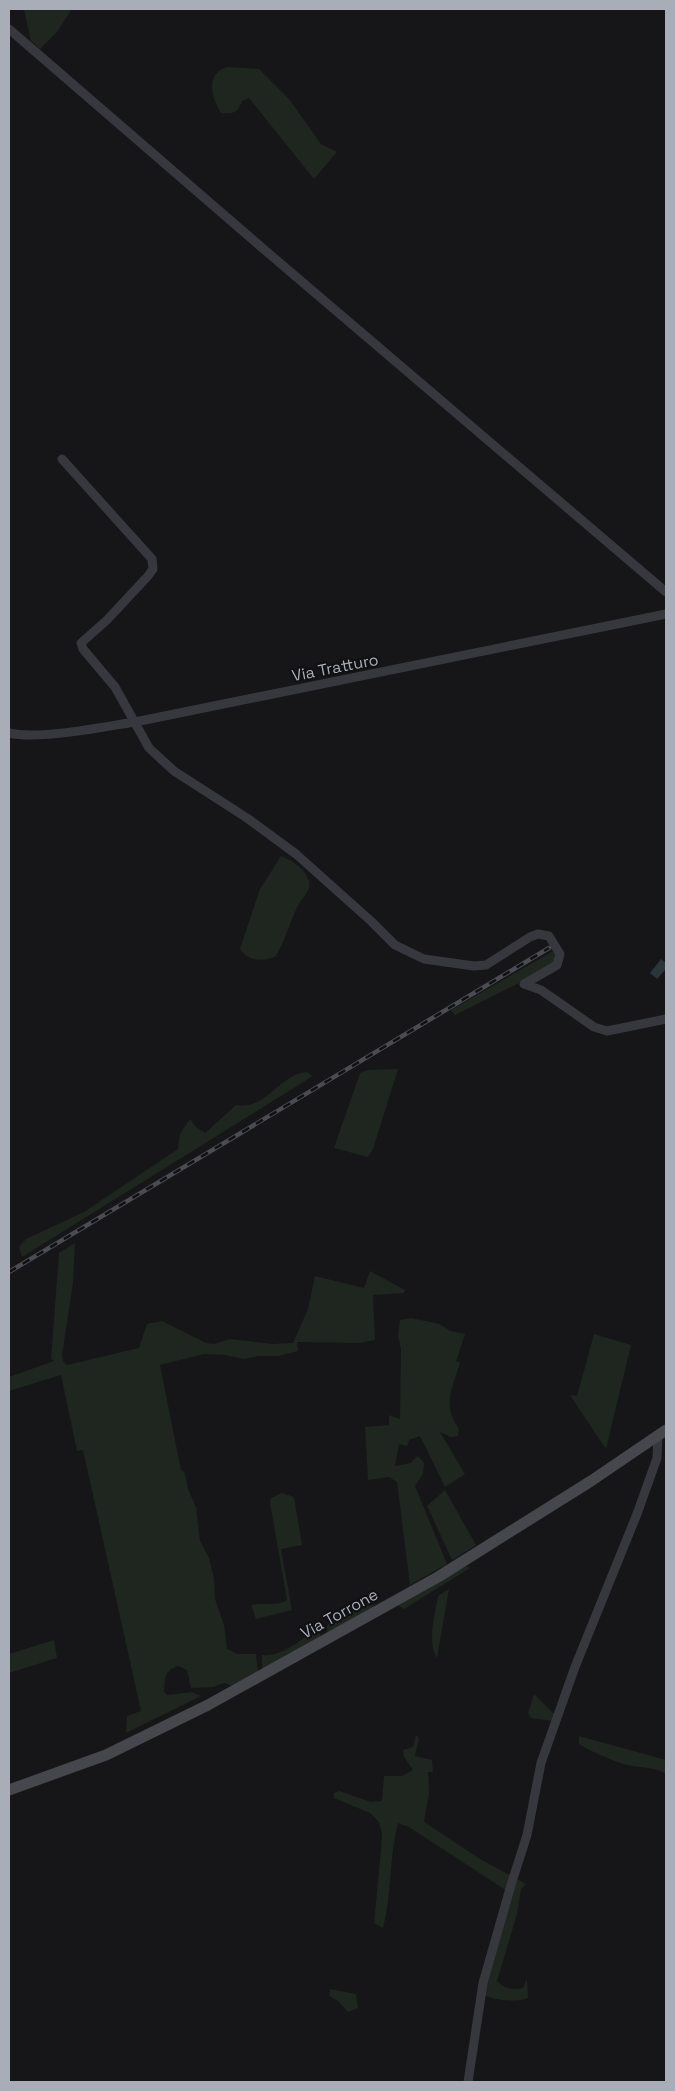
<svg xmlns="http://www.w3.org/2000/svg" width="675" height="2091" viewBox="0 0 675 2091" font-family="'Space Grotesk',sans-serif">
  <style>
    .green { fill: #1e261f }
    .water { fill: #2c353c }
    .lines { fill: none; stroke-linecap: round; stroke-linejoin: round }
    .minor { stroke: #37383d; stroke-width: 9 }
    .secondary { stroke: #45474d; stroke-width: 11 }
    .rail-casing { stroke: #4a4c52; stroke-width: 4.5 }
    .rail { stroke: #111113; stroke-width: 2.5; stroke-dasharray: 8; stroke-linecap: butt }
    .labels { text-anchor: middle; stroke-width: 4.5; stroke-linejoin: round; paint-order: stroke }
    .street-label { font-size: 16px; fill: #a8adb8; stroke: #111113 }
  </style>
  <rect width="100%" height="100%" fill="#161618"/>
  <g class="green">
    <polygon points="24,9 72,9 57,32 40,49 31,41"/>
    <path d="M227 67 259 69 289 99 321 144 337 152 314 179 249 98 242 101C238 113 233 114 221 113 211 97 205 74 227 67Z"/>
    <path d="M281 856C292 860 305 869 309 881 311 890 304 896 300 902 290 920 286 939 276 956 265 962 248 962 240 949L260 889Z"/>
    <polygon points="555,950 557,964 455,1015 451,1010"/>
    <polygon points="398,1069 373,1149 368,1157 334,1148 360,1073 367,1070"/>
    <path d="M307 1072 313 1076 22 1257 19 1247 26 1239 84 1212 178 1149 180 1134 190 1119 196 1127 205 1133 236 1105C266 1111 279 1074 307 1072Z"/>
    <path d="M75 1243 73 1283 62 1355 63 1361 67 1365 139 1348 147 1324 162 1321 206 1343 214 1344 230 1339 272 1344 293 1343 308 1309 315 1276 364 1288 370 1271 405 1290 404 1293 373 1295 375 1340 359 1343 297 1342 298 1351 278 1356H259L244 1359 225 1355 204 1354 160 1365 181 1470 185 1473 188 1489 196 1507 200 1541 209 1558 214 1578 215 1599 224 1625 227 1649 238 1654H256L258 1672 232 1686 224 1683 213 1687 191 1688 187 1670 178 1666C164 1670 165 1679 164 1692L167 1695 192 1692 201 1696 126 1733 127 1716 141 1711 83 1450 77 1451 61 1375 9 1391V1377L54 1361 51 1359 59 1253Z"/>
    <path d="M411 1318 440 1324 450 1331 465 1334 456 1361 460 1363C452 1389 442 1405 459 1429L458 1436 451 1437 440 1432 465 1474 445 1487 420 1436 409 1440 407 1446 399 1444 395 1466 411 1463 418 1456 424 1463 423 1474 415 1486 447 1564 410 1585 397 1482 389 1477 368 1480 365 1427 389 1425V1415L400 1419 401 1349 398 1336 400 1320Z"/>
    <polygon points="594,1334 631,1345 606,1449 570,1395 577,1396"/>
    <polygon points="445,1490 476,1545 452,1560 427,1506"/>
    <path d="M282 1493 294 1497 302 1545 281 1549 292 1610 256 1619 251 1605C264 1602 276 1607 287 1600L270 1503 271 1498Z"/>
    <polygon points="464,1565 470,1568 404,1609 396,1604"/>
    <path d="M449 1589 437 1658C427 1644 435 1612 438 1596Z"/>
    <path d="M368 1602 374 1606 328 1635C321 1614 353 1607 368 1602Z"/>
    <path d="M319 1626 321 1639 262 1671V1655C283 1657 302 1639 319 1626Z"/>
    <polygon points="54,1640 57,1658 9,1673 9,1654"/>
    <polygon points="534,1694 555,1715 552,1721 531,1718 528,1713"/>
    <path d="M416 1735 419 1738 415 1756 432 1760 433 1772H428L429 1793 424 1822 480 1859 526 1884 521 1889 517 1914 497 1981C504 1989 512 1990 523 1988L527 1979 528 1998C515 2003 495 2000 483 1995L507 1891 409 1827 398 1823C389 1857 392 1894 383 1928L374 1923 381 1850 382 1834 379 1822 370 1813 334 1798V1793L339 1791 371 1802 382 1801 384 1776H402L413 1770 404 1757 403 1750 413 1747Z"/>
    <path d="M579 1736 666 1760V1774C655 1767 641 1768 628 1765 617 1763 588 1750 579 1744Z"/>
    <polygon points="330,1989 356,1994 358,2008 348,2012 338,2001 329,1996"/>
  </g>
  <polygon class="water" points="661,959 666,963 666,969 657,979 650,973"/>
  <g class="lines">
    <g class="minor">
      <polyline points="9,29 260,246 666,592"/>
      <polyline points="62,459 152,559 153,569 148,576 107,620 81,643 83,649 115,687 149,748 174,771 247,818 296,854 372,922 395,945 424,959 474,966 486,965 530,937 538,934 549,936 560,954 557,965 524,984 541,990 594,1027 607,1031 666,1019"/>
      <path d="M9 733C39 740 102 727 135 722L666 614"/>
      <polyline points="468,2082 483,1983 511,1885 527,1835 541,1763 575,1667 637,1514 657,1458 658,1435"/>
    </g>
    <polyline class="secondary" points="9,1790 106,1755 208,1705 438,1577 591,1481 666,1430"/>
    <defs>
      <polyline id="rail" points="9,1272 549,948"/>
    </defs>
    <use href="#rail" class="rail-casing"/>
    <use href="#rail" class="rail"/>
  </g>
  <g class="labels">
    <g class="street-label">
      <text transform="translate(335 667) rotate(-11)" y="6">Via Tratturo</text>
      <text transform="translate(339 1613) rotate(-29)" y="6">Via Torrone</text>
    </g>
  </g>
  <rect width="675" height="2091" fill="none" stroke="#a8adb8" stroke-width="20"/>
</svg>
